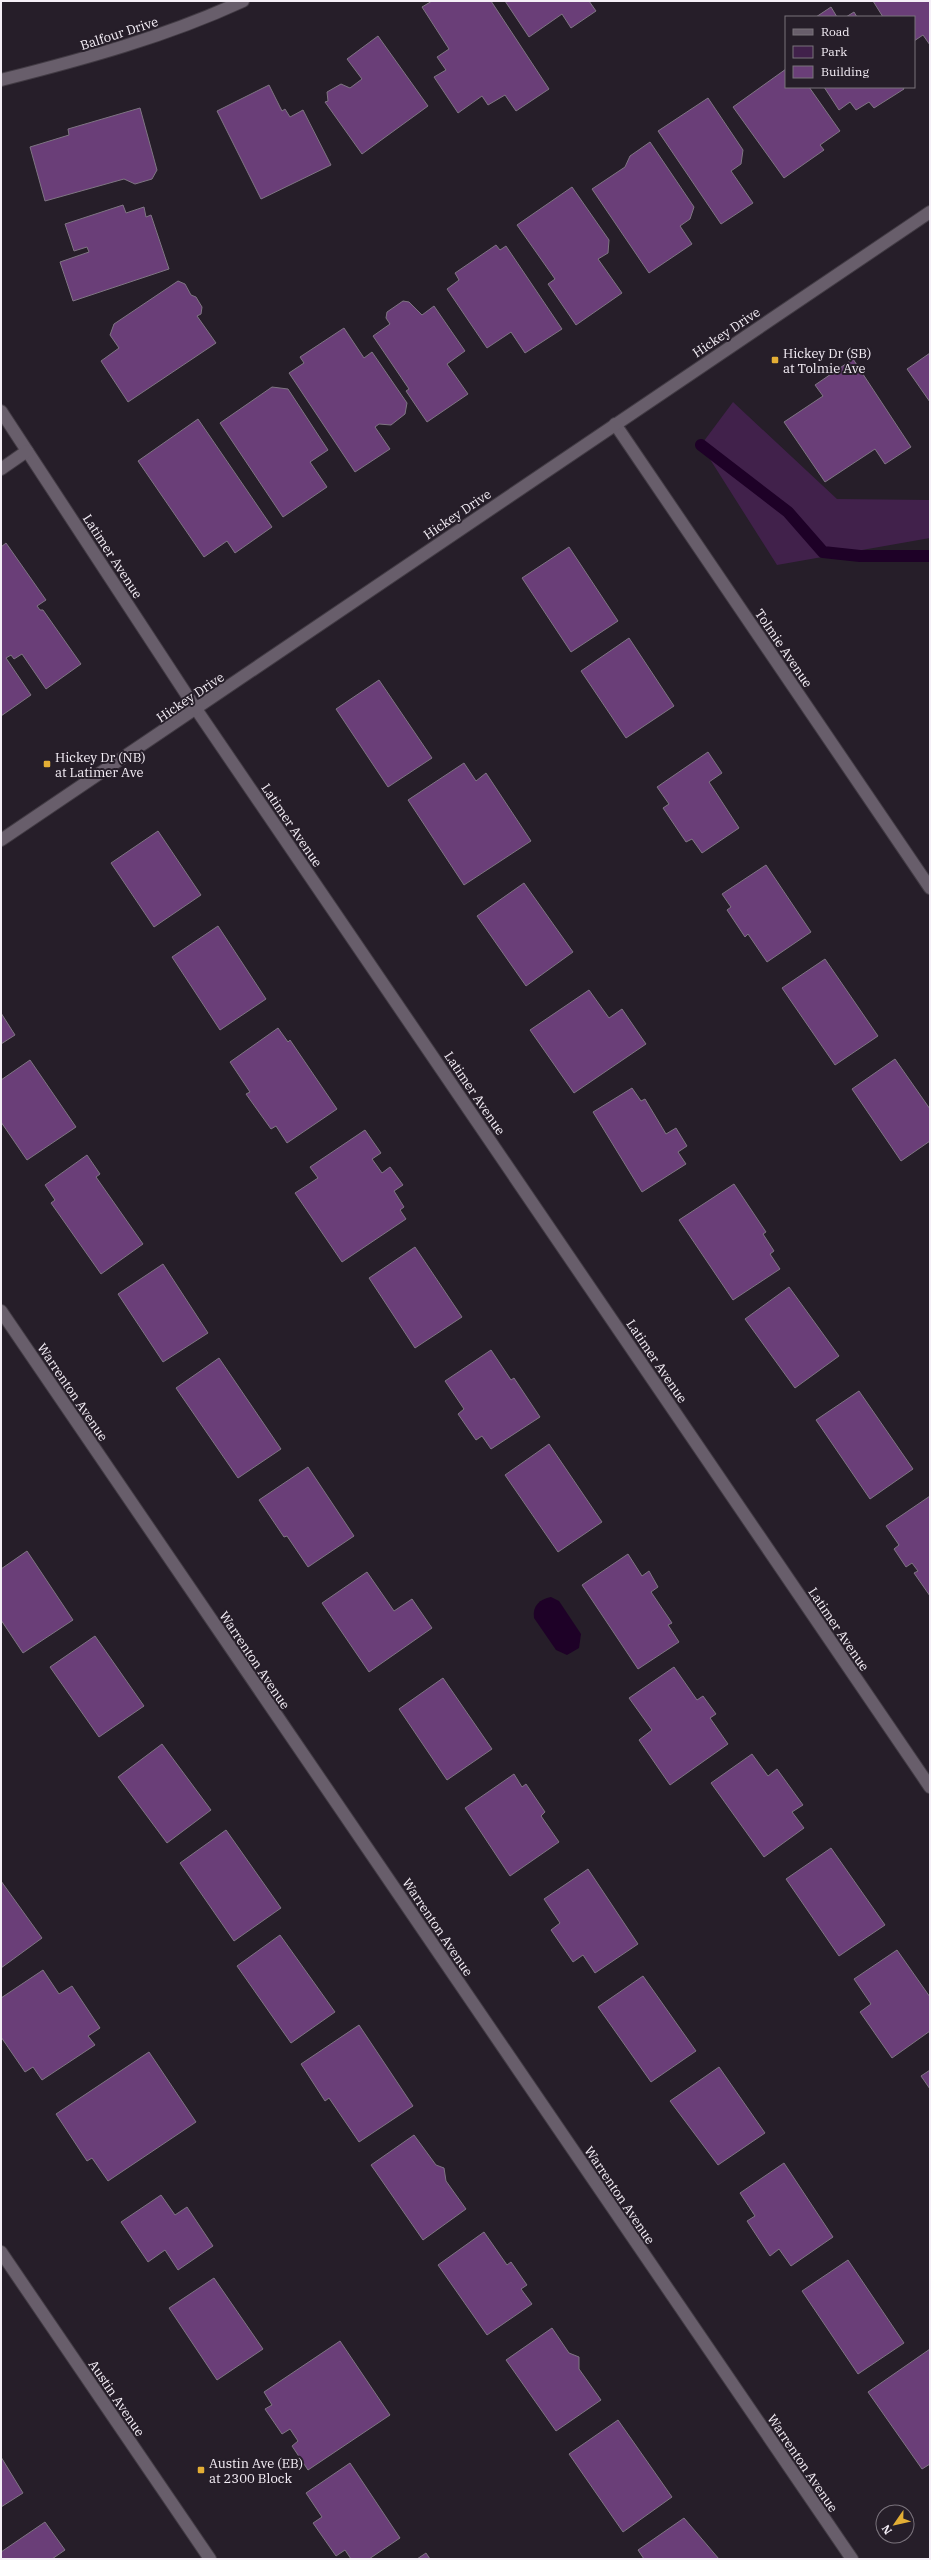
<svg xmlns="http://www.w3.org/2000/svg" width="931" height="2560" viewBox="0 0 931 2560" font-family="'IBM Plex Serif',serif">
  <style>
    .green { fill: #41214b }
    .water { fill: #1e0127 }
    .lines { fill: none; stroke-linecap: round; stroke-linejoin: round }
    .stream { stroke: #1e0127; stroke-width: 12 }
    .building { fill: #6a3e78; stroke: #7f7583 }
    .street-casing { stroke: #423b44; stroke-width: 14 }
    .secondary-casing { stroke: #423b44; stroke-width: 14 }
    .street { stroke: #685e6b; stroke-width: 12 }
    .secondary { stroke: #685e6b; stroke-width: 12 }
    .poi-dot { fill: #e3ae35; stroke: #261e29; stroke-width: 1.5 }
    .labels { text-anchor: middle; stroke-width: 4; stroke-linejoin: round; paint-order: stroke }
    .street-label { font-size: 13px; fill: #f5eff7; stroke: #261e29 }
    .poi-label { font-size: 13px; fill: #f5eff7; stroke: #261e29; text-anchor: start }
  </style>
  <rect width="100%" height="100%" fill="#261e29"/>
  <polygon class="green" points="733,402 837,499 930,500 930,538 777,565 701,445"/>
  <path class="water" d="M551 1597 559 1601 581 1634 579 1648 567 1655 556 1650 534 1618C532 1606 540 1599 551 1597Z"/>
  <g class="lines">
    <polyline class="stream" points="701,445 788,512 823,552 860,556 930,556"/>
  </g>
  <g class="building">
    <polygon points="432,1 491,1 549,89 516,111 505,95 488,105 482,96 458,113 434,77 446,70 437,57 449,49 422,7"/>
    <polygon points="505,1 589,1 596,11 571,28 562,14 529,37"/>
    <polygon points="873,1 930,1 930,45 923,35 914,41 914,17 883,17"/>
    <polygon points="831,7 837,17 816,17"/>
    <polygon points="854,12 857,17 846,17"/>
    <polygon points="378,36 428,106 362,154 325,102 328,101 327,92 341,84 350,88 362,79 347,59"/>
    <polygon points="786,69 786,87 809,87 840,131 820,145 824,150 784,178 733,107"/>
    <polygon points="269,85 282,111 285,109 290,117 303,110 331,165 261,199 217,111"/>
    <polygon points="824,87 903,87 904,89 874,108 869,102 856,110 850,102 839,110"/>
    <polygon points="708,98 743,150 741,164 731,171 753,203 721,224 658,131"/>
    <polygon points="140,108 157,170 152,179 135,184 124,179 45,201 30,147 69,135 68,129"/>
    <polygon points="650,142 694,207 690,219 680,226 692,244 649,273 592,189 625,167 630,156"/>
    <polygon points="572,187 609,240 608,253 598,259 622,293 576,325 548,284 555,279 517,225"/>
    <polygon points="123,205 126,213 144,207 146,217 151,215 169,269 73,301 60,262 89,252 87,247 74,251 65,224"/>
    <polygon points="496,245 500,250 506,246 562,329 525,353 511,332 487,348 447,289 459,280 455,273"/>
    <polygon points="178,281 185,284 191,295 196,297 202,307 201,314 197,316 216,343 128,402 101,361 119,348 110,335 114,324"/>
    <polygon points="403,301 409,302 422,315 434,306 465,351 447,364 468,394 427,422 406,391 409,389 373,336 390,324 386,318 387,312"/>
    <polygon points="344,328 364,358 372,352 407,403 405,414 391,425 379,424 375,427 390,449 355,472 289,373 304,363 300,357"/>
    <polygon points="930,353 930,402 907,369"/>
    <polygon points="853,359 911,447 885,464 875,449 825,482 784,422 823,396 815,385"/>
    <polygon points="272,387 288,389 328,450 310,462 327,487 283,517 220,423"/>
    <polygon points="198,419 272,527 235,553 227,541 204,557 138,461"/>
    <polygon points="6,543 46,600 37,606 40,610 43,610 81,664 46,689 22,654 14,659 11,655 6,658 31,695 1,716 1,547"/>
    <polygon points="569,547 618,621 571,652 522,578"/>
    <polygon points="629,638 674,706 626,738 581,671"/>
    <polygon points="379,680 432,758 388,787 336,709"/>
    <polygon points="708,752 722,773 709,782 739,828 702,853 692,839 686,842 663,808 669,804 657,787"/>
    <polygon points="464,763 476,781 486,773 531,841 464,885 408,800"/>
    <polygon points="158,831 201,895 154,927 111,863"/>
    <polygon points="766,865 811,932 767,962 748,934 745,937 727,910 731,907 722,894"/>
    <polygon points="524,883 573,952 526,986 477,916"/>
    <polygon points="218,926 266,999 220,1030 172,957"/>
    <polygon points="825,959 878,1036 835,1065 782,988"/>
    <polygon points="589,990 609,1018 622,1009 646,1044 574,1093 530,1030"/>
    <polygon points="1,1013 15,1035 1,1044"/>
    <polygon points="278,1028 288,1042 290,1040 337,1109 287,1143 276,1126 271,1129 246,1094 250,1092 230,1062"/>
    <polygon points="895,1059 930,1109 930,1141 901,1161 852,1089"/>
    <polygon points="30,1060 76,1127 27,1160 1,1122 1,1080"/>
    <polygon points="632,1088 641,1101 645,1099 666,1134 676,1128 687,1146 678,1152 686,1164 642,1192 593,1112"/>
    <polygon points="365,1130 381,1153 372,1159 382,1173 390,1167 403,1185 394,1191 404,1207 400,1210 406,1219 342,1262 295,1193 318,1178 310,1167"/>
    <polygon points="87,1155 100,1174 96,1177 143,1244 101,1274 51,1203 55,1200 45,1185"/>
    <polygon points="734,1184 766,1232 763,1234 774,1251 770,1254 780,1269 733,1300 679,1220"/>
    <polygon points="415,1247 462,1317 415,1348 369,1278"/>
    <polygon points="163,1264 208,1333 163,1362 118,1294"/>
    <polygon points="789,1287 839,1356 795,1388 745,1319"/>
    <polygon points="491,1350 511,1380 514,1378 540,1417 491,1449 482,1436 476,1440 458,1414 464,1409 445,1381"/>
    <polygon points="219,1358 281,1449 238,1478 176,1388"/>
    <polygon points="859,1391 913,1469 870,1499 816,1420"/>
    <polygon points="549,1444 602,1522 558,1552 505,1475"/>
    <polygon points="308,1467 354,1536 308,1567 287,1536 284,1537 259,1500"/>
    <polygon points="930,1496 930,1596 914,1573 918,1571 912,1563 906,1567 894,1549 899,1545 886,1526"/>
    <polygon points="27,1551 73,1620 23,1653 1,1620 1,1569"/>
    <polygon points="628,1554 642,1576 649,1571 658,1587 651,1592 672,1623 668,1625 679,1642 638,1669 582,1585"/>
    <polygon points="367,1572 394,1611 412,1599 432,1628 369,1672 322,1603"/>
    <polygon points="95,1636 144,1706 99,1737 50,1667"/>
    <polygon points="674,1667 697,1700 703,1696 716,1714 710,1718 728,1744 670,1785 639,1740 652,1730 629,1698"/>
    <polygon points="443,1678 492,1749 447,1780 399,1709"/>
    <polygon points="162,1744 211,1810 167,1843 118,1777"/>
    <polygon points="752,1754 768,1776 777,1769 803,1805 792,1812 804,1828 764,1857 711,1783"/>
    <polygon points="514,1774 522,1787 526,1784 545,1812 541,1816 559,1842 510,1876 465,1808"/>
    <polygon points="226,1830 281,1908 234,1941 180,1863"/>
    <polygon points="831,1848 885,1925 839,1956 786,1879"/>
    <polygon points="588,1869 638,1944 595,1973 583,1955 573,1962 551,1930 560,1923 544,1899"/>
    <polygon points="1,1881 42,1938 1,1968"/>
    <polygon points="280,1935 335,2012 291,2043 237,1966"/>
    <polygon points="897,1950 930,1997 930,2031 892,2058 860,2012 871,2004 854,1979"/>
    <polygon points="43,1970 59,1994 72,1986 100,2028 88,2036 95,2045 42,2080 33,2067 25,2072 1,2037 1,1998"/>
    <polygon points="643,1976 696,2051 651,2082 598,2007"/>
    <polygon points="359,2025 413,2106 359,2142 329,2098 325,2101 301,2064"/>
    <polygon points="149,2052 196,2122 108,2181 92,2158 87,2161 56,2114"/>
    <polygon points="719,2067 765,2133 718,2165 670,2101"/>
    <polygon points="930,2070 930,2089 921,2076"/>
    <polygon points="414,2135 436,2165 444,2168 446,2181 466,2209 423,2240 371,2165"/>
    <polygon points="784,2163 833,2237 791,2266 779,2249 770,2256 747,2221 755,2216 740,2193"/>
    <polygon points="161,2195 175,2215 187,2207 213,2246 178,2270 165,2250 148,2262 121,2222"/>
    <polygon points="484,2232 507,2265 511,2262 527,2285 521,2289 532,2304 487,2335 438,2265"/>
    <polygon points="848,2260 904,2343 858,2374 802,2291"/>
    <polygon points="214,2278 263,2349 217,2380 169,2308"/>
    <polygon points="552,2328 569,2353 579,2357 579,2369 601,2400 556,2431 506,2360"/>
    <polygon points="340,2341 390,2415 308,2470 292,2446 298,2441 290,2429 282,2434 265,2409 272,2405 264,2392"/>
    <polygon points="930,2349 930,2464 922,2469 868,2392"/>
    <polygon points="618,2420 672,2497 623,2532 569,2454"/>
    <polygon points="1,2457 23,2493 1,2507"/>
    <polygon points="350,2463 400,2538 369,2559 351,2559 345,2550 336,2556 313,2523 322,2517 306,2493"/>
    <polygon points="684,2518 719,2559 644,2559 638,2550"/>
    <polygon points="45,2522 65,2550 52,2559 1,2559 1,2552"/>
    <polygon points="426,2553 430,2559 417,2559"/>
  </g>
  <g class="lines">
    <defs>
      <g id="street">
        <path d="M1 80C84 59 165 37 243 1"/>
        <polyline points="1,411 196,709 930,1787"/>
        <polyline points="615,424 930,888"/>
        <polyline points="1,469 27,451"/>
        <polyline points="1,1311 852,2559"/>
      </g>
      <g id="secondary">
        <polyline points="1,840 930,212"/>
        <polyline points="1,2252 210,2559"/>
      </g>
    </defs>
    <use href="#street" class="street-casing"/>
    <use href="#secondary" class="secondary-casing"/>
    <use href="#street" class="street"/>
    <use href="#secondary" class="secondary"/>
  </g>
  <g class="poi-dot">
    <rect x="771" y="356" width="8" height="8" rx="2"/>
    <rect x="43" y="760" width="8" height="8" rx="2"/>
    <rect x="197" y="2466" width="8" height="8" rx="2"/>
  </g>
  <g class="labels">
    <g class="street-label">
      <text transform="translate(119 33) rotate(-18)" y="5">Balfour Drive</text>
      <text transform="translate(726 332) rotate(-34)" y="5">Hickey Drive</text>
      <text transform="translate(457 514) rotate(-34)" y="5">Hickey Drive</text>
      <text transform="translate(113 556) rotate(57)" y="5">Latimer Avenue</text>
      <text transform="translate(784 648) rotate(56)" y="5">Tolmie Avenue</text>
      <text transform="translate(190 697) rotate(-34)" y="5">Hickey Drive</text>
      <text transform="translate(292 825) rotate(56)" y="5">Latimer Avenue</text>
      <text transform="translate(475 1093) rotate(56)" y="5">Latimer Avenue</text>
      <text transform="translate(657 1361) rotate(56)" y="5">Latimer Avenue</text>
      <text transform="translate(73 1392) rotate(56)" y="5">Warrenton Avenue</text>
      <text transform="translate(839 1629) rotate(56)" y="5">Latimer Avenue</text>
      <text transform="translate(255 1660) rotate(56)" y="5">Warrenton Avenue</text>
      <text transform="translate(438 1927) rotate(56)" y="5">Warrenton Avenue</text>
      <text transform="translate(620 2195) rotate(56)" y="5">Warrenton Avenue</text>
      <text transform="translate(117 2398) rotate(56)" y="5">Austin Avenue</text>
      <text transform="translate(803 2463) rotate(56)" y="5">Warrenton Avenue</text>
    </g>
    <g class="poi-label">
      <text x="783" y="358">Hickey Dr (SB)<tspan x="783" dy="15">at Tolmie Ave</tspan></text>
      <text x="55" y="762">Hickey Dr (NB)<tspan x="55" dy="15">at Latimer Ave</tspan></text>
      <text x="209" y="2468">Austin Ave (EB)<tspan x="209" dy="15">at 2300 Block</tspan></text>
    </g>
  </g>
  <rect width="931" height="2560" fill="none" stroke="#f5eff7" stroke-width="4"/>
  <rect x="785" y="16" width="130" height="72" fill="#261e29" stroke="#79727b"/>
  <rect x="793" y="29" width="20" height="6" fill="#685e6b" stroke="#79727b"/>
  <text x="821" y="36" font-size="12" fill="#f5eff7">Road</text>
  <rect x="793" y="46" width="20" height="12" fill="#41214b" stroke="#79727b"/>
  <text x="821" y="56" font-size="12" fill="#f5eff7">Park</text>
  <rect x="793" y="66" width="20" height="12" fill="#6a3e78" stroke="#79727b"/>
  <text x="821" y="76" font-size="12" fill="#f5eff7">Building</text>
  <g transform="translate(895 2524) rotate(236)"><circle r="19" fill="#261e29" stroke="#79727b"/>
  <path d="M0-3L7 15L0 10L-7 15Z" fill="#e3ae35"/>
  <text y="-6" font-size="11" font-weight="bold" text-anchor="middle" fill="#f5eff7">N</text>
  </g>
</svg>
